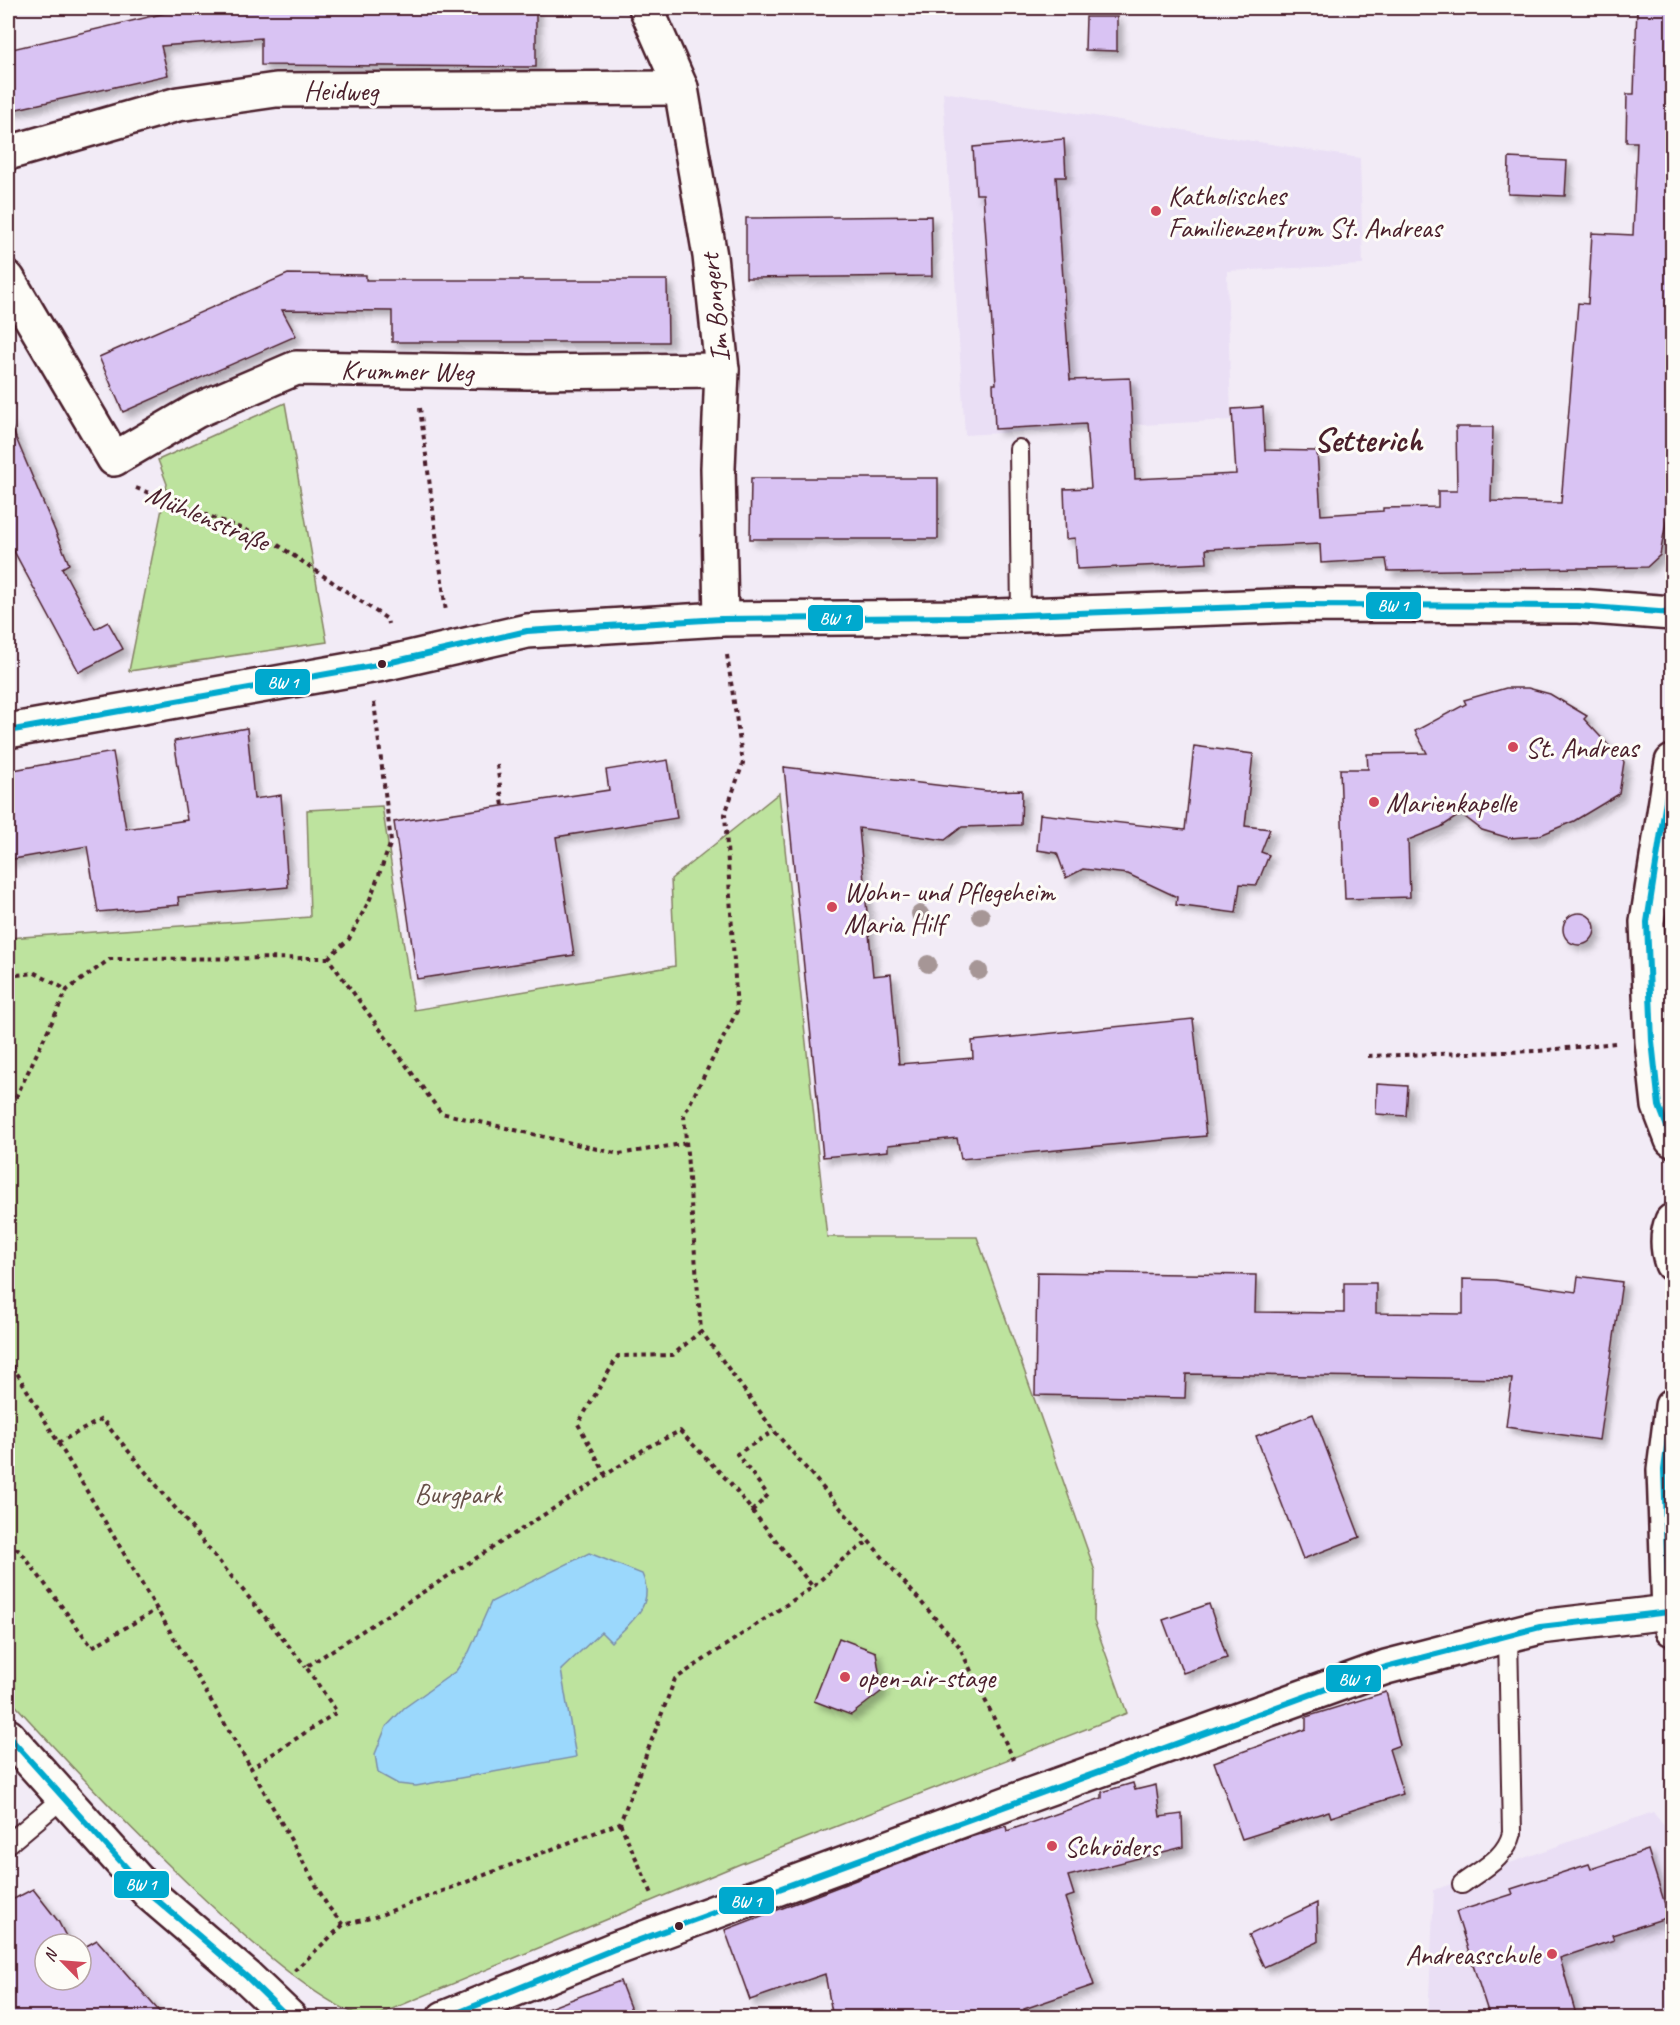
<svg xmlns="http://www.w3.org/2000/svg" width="1680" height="2025" viewBox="0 0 1680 2025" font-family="Caveat,sans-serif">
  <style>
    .built { fill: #eadff5 }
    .green { fill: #bde39e; stroke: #848164; stroke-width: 1.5 }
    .water { fill: #9bd8fc; stroke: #7b8ea8; stroke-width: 1.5 }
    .building { fill: #d9c3f3; stroke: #4a1f2b; stroke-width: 1.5; filter: url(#shadow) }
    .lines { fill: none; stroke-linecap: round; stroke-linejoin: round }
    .lane-casing { stroke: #4a1f2b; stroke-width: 22 }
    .street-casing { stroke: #4a1f2b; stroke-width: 38 }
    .secondary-casing { stroke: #4a1f2b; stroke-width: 38 }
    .path { stroke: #4a1f2b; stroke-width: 4; stroke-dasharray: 4.5 4.5; stroke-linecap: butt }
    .lane { stroke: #fdfcf7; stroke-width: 18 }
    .street { stroke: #fdfcf7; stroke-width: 33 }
    .secondary { stroke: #fdfcf7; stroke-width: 33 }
    .bus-1-casing { stroke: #fdfcf7; stroke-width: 10 }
    .bus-1 { stroke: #00a9ce; stroke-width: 6 }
    .tree { fill: #a69696 }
    .poi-dot { fill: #d1495b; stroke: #fdfcf7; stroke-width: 2 }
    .bus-dot { fill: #4a1f2b; stroke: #fdfcf7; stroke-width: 2 }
    .labels { text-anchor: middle; stroke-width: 6; stroke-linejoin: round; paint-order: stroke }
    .street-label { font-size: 28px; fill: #4a1f2b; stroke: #fdfcf7 }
    .poi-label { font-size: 28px; fill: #4a1f2b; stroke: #fdfcf7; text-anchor: start }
    .park-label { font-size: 28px; fill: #675048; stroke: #fdfcf7 }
    .district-label { font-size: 34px; font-weight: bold; fill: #4a1f2b; stroke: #fdfcf7 }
    .line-badge { stroke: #fdfcf7; stroke-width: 2 }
    .badge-label { font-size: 16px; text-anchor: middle; font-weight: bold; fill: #fff }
  </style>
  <defs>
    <filter id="shadow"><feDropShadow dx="5.5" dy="5.5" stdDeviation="3" flood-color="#0004"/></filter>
  </defs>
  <rect width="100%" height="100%" fill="#f2ebf6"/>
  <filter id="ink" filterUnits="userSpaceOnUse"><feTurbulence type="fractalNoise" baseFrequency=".0167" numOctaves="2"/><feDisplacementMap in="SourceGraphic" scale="12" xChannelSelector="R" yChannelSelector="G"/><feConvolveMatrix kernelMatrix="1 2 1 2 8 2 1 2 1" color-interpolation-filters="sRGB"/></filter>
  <g filter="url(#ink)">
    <g class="built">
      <polygon points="943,92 1360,158 1363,265 1227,271 1231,420 965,435"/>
      <polygon points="1653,1812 1672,1836 1672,2017 1428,2018 1434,1890"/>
    </g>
    <g class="green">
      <polygon points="285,403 327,642 129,671 167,484 158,460"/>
      <path d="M779 793 827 1237H977L1095 1571 1094 1621 1127 1713 740 1864 373 2017C302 2018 63 1758 8 1697V938L310 917 307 810 382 806 414 1010 675 966 671 879Z"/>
    </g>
    <path class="water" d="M589 1553 642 1574C656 1605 632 1621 611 1642L601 1632 561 1670 576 1757 416 1786 398 1784 378 1773 375 1754 386 1727 404 1708 456 1671 469 1652 491 1602Z"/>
    <g class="building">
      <polygon points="212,8 536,8 536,67 261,65 261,38 161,46 168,75 8,111 8,50 174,11"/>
      <polygon points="1637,8 1672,8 1672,490 1660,555 1647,567 1388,571 1386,559 1321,563 1320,544 1206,549 1207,563 1077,569 1075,538 1066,539 1064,489 1091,488 1086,424 995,429 993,384 996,384 983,194 976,194 973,147 1064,139 1066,177 1056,177 1070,380 1130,378 1135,479 1236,474 1232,409 1263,407 1265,450 1317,451 1321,515 1383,511 1383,508 1438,507 1438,491 1457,491 1456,427 1493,427 1491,501 1561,503 1578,303 1588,304 1592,233 1633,235 1637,142 1626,142 1627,94 1634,94"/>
      <polygon points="1086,17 1117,17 1117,51 1085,50"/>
      <polygon points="1509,158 1567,161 1565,196 1508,194"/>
      <polygon points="931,216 932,276 746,278 746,218"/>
      <polygon points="288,274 366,275 366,280 667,280 668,342 392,342 392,311 282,310 296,336 123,412 99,357"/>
      <polygon points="8,419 69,564 62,568 95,629 108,622 123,649 79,672 8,540"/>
      <polygon points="751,478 938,478 938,539 750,539"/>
      <polygon points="1506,688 1528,688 1550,694 1587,716 1584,719 1624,762 1619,794 1574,821 1538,836 1509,838 1482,830 1461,814 1441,827 1408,840 1410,897 1345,899 1340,769 1368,769 1367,754 1427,753 1415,731 1466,704 1464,700"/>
      <polygon points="247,728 254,799 281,795 288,887 178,897 179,905 98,912 87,846 8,860 8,771 113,752 126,829 187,820 174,741"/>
      <polygon points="1194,746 1253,754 1245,826 1270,829 1261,852 1269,855 1257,885 1240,884 1236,913 1176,905 1177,897 1128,874 1083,869 1066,878 1057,853 1037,850 1040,814 1185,830"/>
      <polygon points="668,760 677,818 556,837 574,955 417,979 394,822 609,790 606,770"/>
      <polygon points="784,767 987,791 1022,790 1021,825 962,827 945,840 859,828 873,976 891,974 899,1064 973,1058 972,1041 1193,1019 1206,1136 961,1159 957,1138 888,1145 888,1151 823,1157"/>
      <circle cx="1579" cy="929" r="16"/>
      <polygon points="1377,1084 1408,1086 1406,1116 1376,1114"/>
      <polygon points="1037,1272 1256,1275 1255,1312 1344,1313 1344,1283 1376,1283 1376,1313 1463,1314 1463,1279 1495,1280 1576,1292 1578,1276 1622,1282 1599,1440 1506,1427 1512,1379 1186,1374 1185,1398 1035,1395"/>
      <polygon points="1313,1414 1360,1537 1303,1559 1256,1436"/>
      <polygon points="1209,1604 1227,1658 1183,1673 1163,1620"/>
      <polygon points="839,1638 876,1652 882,1691 851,1715 814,1701"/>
      <polygon points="1386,1692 1400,1745 1389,1749 1403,1794 1331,1817 1329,1811 1242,1839 1214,1762 1306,1729 1306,1717"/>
      <polygon points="1133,1783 1135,1790 1156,1785 1160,1817 1182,1814 1183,1847 1068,1876 1074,1895 1065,1898 1094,1985 1024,2009 1027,2018 833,2018 825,1974 750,2000 725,1930 961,1840 1006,1826 1007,1831 1102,1798 1102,1792"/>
      <polygon points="1648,1850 1669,1917 1612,1935 1614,1940 1560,1958 1577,2018 1490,2018 1456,1912 1513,1894 1511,1889 1589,1864 1591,1869"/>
      <polygon points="33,1889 58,1921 70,1944 45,1944 45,1980 81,1980 81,1949 97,1940 165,2018 8,2018 8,1902"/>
      <polygon points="1317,1903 1318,1942 1264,1967 1249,1935"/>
      <polygon points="620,1981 634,2018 531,2018 531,2015"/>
    </g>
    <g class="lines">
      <defs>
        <g id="lane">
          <polyline points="1019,449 1021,615"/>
          <polyline points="8,1844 64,1797"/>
          <path d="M1462 1884C1482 1869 1506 1858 1512 1833L1508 1636"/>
        </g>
        <g id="street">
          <polyline points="646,8 681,88 710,256 722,370 718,468 721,619"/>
          <polyline points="8,153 178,104 276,90 681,88"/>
          <polyline points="8,279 114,459 196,411 296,368 528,372 722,370"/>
          <polyline points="8,731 383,664 527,631 721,619 968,617 1297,605 1578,606 1672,613"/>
          <polyline points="8,1736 150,1894 247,1977 290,2018"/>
        </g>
        <g id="secondary">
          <polyline points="1672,762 1647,922 1652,1041 1659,1106 1672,1140"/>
          <path d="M1672 1221C1666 1236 1667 1249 1672 1264"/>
          <polyline points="1672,1406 1664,1470 1669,1612 1672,1629"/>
          <polyline points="444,2018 612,1950 1030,1795 1386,1667 1540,1627 1669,1612"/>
        </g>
      </defs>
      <use href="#lane" class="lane-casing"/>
      <use href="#street" class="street-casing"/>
      <use href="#secondary" class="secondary-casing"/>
      <g class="path">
        <polyline points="420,408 446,612"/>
        <polyline points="136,488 269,539 387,619 388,624"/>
        <polyline points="727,655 743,763 725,814 737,1011 684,1115 701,1331 774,1431 959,1646 1014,1760"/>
        <polyline points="497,765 503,806"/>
        <polyline points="328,958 349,939 370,899 391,842 374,702"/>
        <polyline points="8,976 35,973 67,990"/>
        <polyline points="1368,1056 1538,1051 1615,1043"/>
        <polyline points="8,1114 67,990 110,959 328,958 441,1113 619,1154 688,1143"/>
        <polyline points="701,1331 673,1355 618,1356 578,1424 606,1475 646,1448 680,1431 730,1483 813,1587 842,1560 869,1541"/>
        <polyline points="8,1358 251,1768"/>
        <polyline points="58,1443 102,1419 306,1667"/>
        <polyline points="752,1511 768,1495 737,1454 774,1431"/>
        <polyline points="8,1543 21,1552 92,1647 156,1610"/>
        <polyline points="620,1823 653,1896"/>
        <polyline points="343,1925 327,1905 251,1768 337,1712 306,1667 606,1475"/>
        <polyline points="294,1971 343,1925 378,1916 620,1823 675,1679 813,1587"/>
        <polyline points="328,2012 337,2018"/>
        <polyline points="391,2018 402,2014 404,2018"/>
      </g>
      <use href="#lane" class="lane"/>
      <use href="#street" class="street"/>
      <use href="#secondary" class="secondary"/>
      <defs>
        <g id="bus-1">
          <polyline points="8,731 383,664 527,631 721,619 968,617 1297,605 1578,606 1672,613"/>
          <polyline points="1672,762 1647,922 1652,1041 1659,1106 1672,1140"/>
          <polyline points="1672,1406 1664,1470 1669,1612 1672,1629"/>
          <polyline points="8,1736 150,1894 247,1977 289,2018"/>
          <polyline points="445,2018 612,1950 1386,1667 1540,1627 1669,1612"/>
        </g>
      </defs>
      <use href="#bus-1" class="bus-1-casing"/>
      <use href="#bus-1" class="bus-1"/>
    </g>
    <g class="tree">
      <circle cx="920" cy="914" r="9"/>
      <circle cx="981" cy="916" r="9"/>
      <circle cx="928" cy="964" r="9"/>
      <circle cx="979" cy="971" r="9"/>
    </g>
  </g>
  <g class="poi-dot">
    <circle cx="1156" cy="211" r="6"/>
    <circle cx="1513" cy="747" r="6"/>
    <circle cx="1374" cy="802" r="6"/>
    <circle cx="832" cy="907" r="6"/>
    <circle cx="845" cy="1677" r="6"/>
    <circle cx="1052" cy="1846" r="6"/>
    <circle cx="1552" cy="1954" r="6"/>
  </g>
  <g class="bus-dot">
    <circle cx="382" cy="664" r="5"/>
    <circle cx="679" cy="1926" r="5"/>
  </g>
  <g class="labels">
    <g class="street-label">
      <text x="341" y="100">Heidweg</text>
      <text transform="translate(714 308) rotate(-96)" y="10">Im Bongert</text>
      <text transform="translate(407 370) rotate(1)" y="10">Krummer Weg</text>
      <text transform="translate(208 517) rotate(23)" y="10">Mühlenstraße</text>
    </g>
    <g class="poi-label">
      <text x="1168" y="205">Katholisches<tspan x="1168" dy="32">Familienzentrum St. Andreas</tspan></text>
      <text x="1525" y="757">St. Andreas</text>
      <text x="1386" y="812">Marienkapelle</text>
      <text x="844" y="901">Wohn- und Pflegeheim<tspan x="844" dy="32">Maria Hilf</tspan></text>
      <text x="857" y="1687">open-air-stage</text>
      <text x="1064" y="1856">Schröders</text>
      <text x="1540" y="1964" text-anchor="end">Andreasschule</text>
    </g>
    <g class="park-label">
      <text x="458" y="1503">Burgpark</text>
    </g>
    <g class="district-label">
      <text x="1368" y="451">Setterich</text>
    </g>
  </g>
  <g class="line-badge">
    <rect x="1365" y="591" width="57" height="29" rx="6" fill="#00a9ce"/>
    <rect x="807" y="604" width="57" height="28" rx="6" fill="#00a9ce"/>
    <rect x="254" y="668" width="57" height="28" rx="6" fill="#00a9ce"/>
    <rect x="1325" y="1664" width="57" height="29" rx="6" fill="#00a9ce"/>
    <rect x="113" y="1870" width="57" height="29" rx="6" fill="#00a9ce"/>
    <rect x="718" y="1886" width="57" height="29" rx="6" fill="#00a9ce"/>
  </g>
  <g class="badge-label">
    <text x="1393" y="611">BW 1</text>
    <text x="835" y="624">BW 1</text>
    <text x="283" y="688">BW 1</text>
    <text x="1354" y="1685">BW 1</text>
    <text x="141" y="1890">BW 1</text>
    <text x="746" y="1907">BW 1</text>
  </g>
  <rect width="1680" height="2025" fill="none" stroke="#fdfcf7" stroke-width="30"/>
  <rect x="15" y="15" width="1650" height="1995" fill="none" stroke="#4a1f2b" stroke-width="2" filter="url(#ink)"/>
  <g transform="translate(63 1962) rotate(295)"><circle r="28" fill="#fdfcf7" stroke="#b5a4a5" stroke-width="1.5"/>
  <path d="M0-4.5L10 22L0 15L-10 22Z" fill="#d1495b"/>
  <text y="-9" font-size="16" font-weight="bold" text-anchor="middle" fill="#4a1f2b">N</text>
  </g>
</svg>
